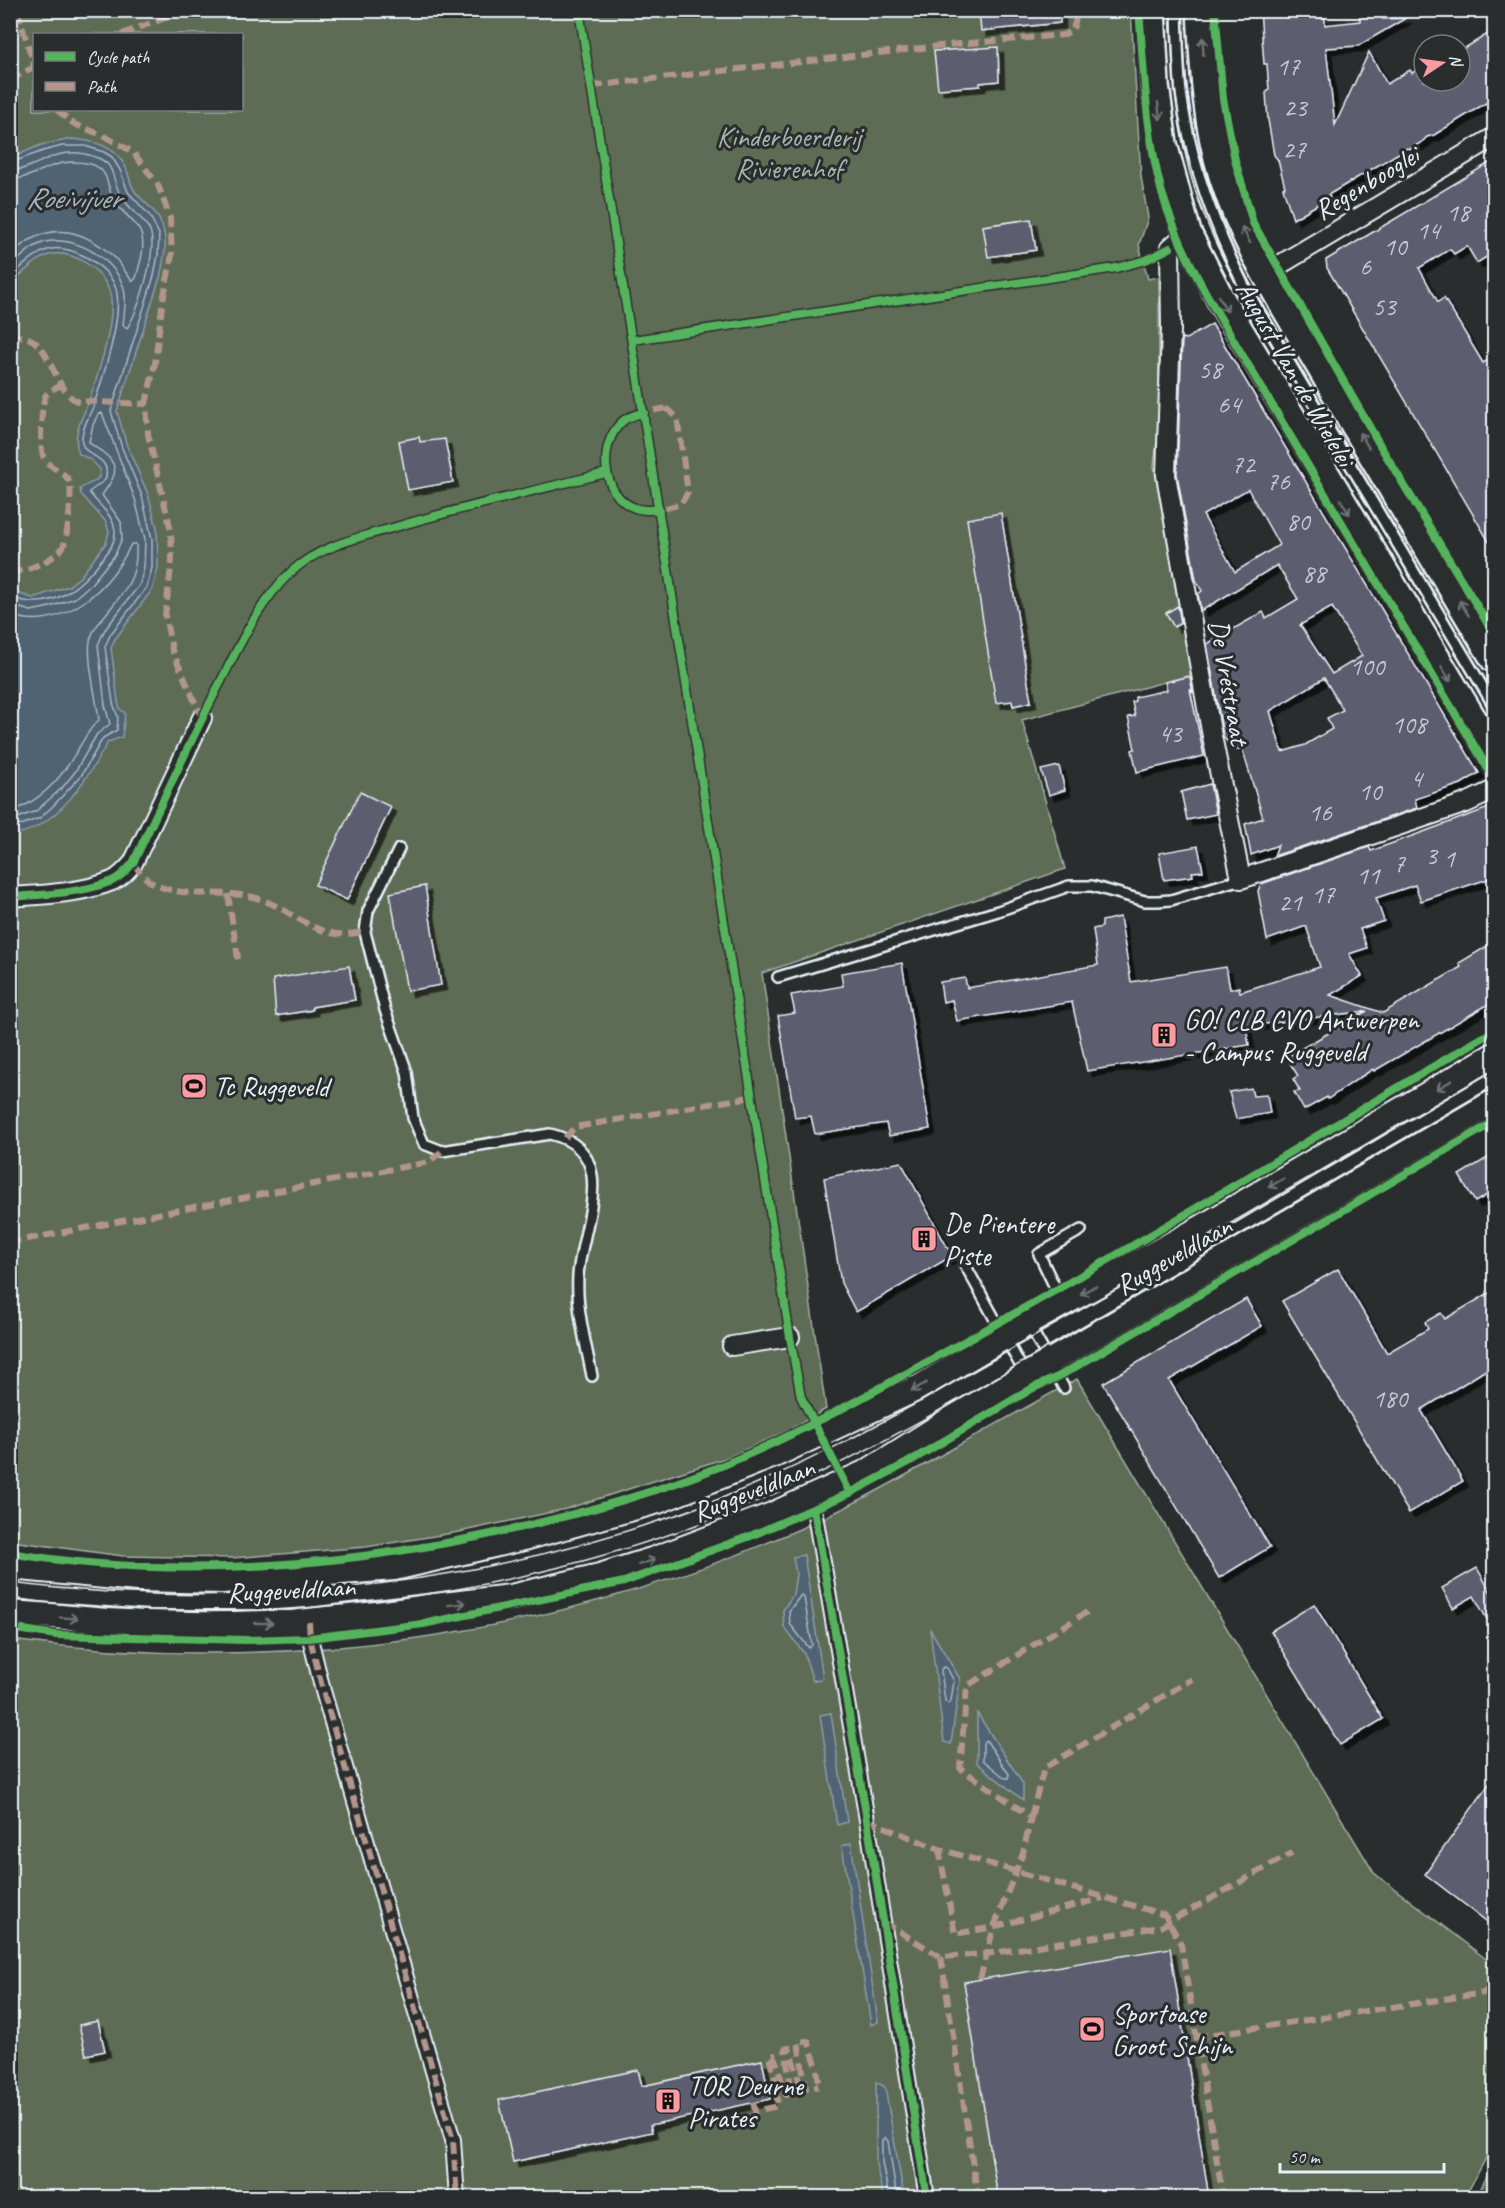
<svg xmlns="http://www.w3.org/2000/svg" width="1505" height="2208" viewBox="0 0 1505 2208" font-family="Caveat,sans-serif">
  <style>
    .green { fill: #5e6c54; stroke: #a3aea6; stroke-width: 1.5; fill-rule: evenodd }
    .water { fill: #506373; stroke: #8d9ca8; stroke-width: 1.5 }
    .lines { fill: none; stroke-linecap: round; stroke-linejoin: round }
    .shore { stroke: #abb8c3; stroke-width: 1.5 }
    .building { fill: #5d5d6f; stroke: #e8f1f8; stroke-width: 1.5; fill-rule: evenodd; filter: url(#shadow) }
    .service-casing { stroke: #e8f1f8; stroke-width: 14 }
    .pedestrian-casing { stroke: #e8f1f8; stroke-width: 18 }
    .minor-casing { stroke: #e8f1f8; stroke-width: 22 }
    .tertiary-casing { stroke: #e8f1f8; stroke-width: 28 }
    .secondary-casing { stroke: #e8f1f8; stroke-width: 32 }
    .service { stroke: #2a2d2e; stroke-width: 9 }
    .pedestrian { stroke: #2a2d2e; stroke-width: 14 }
    .minor { stroke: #2a2d2e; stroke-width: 18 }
    .tertiary { stroke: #2a2d2e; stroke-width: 24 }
    .secondary { stroke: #2a2d2e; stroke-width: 27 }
    .tram { stroke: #e8f1f8; stroke-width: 1.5 }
    .quiet { stroke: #b2968c; stroke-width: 6; stroke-dasharray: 12 6; stroke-linecap: butt }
    .cycleway-casing { stroke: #2a2d2e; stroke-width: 11 }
    .cycleway { stroke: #56b35d; stroke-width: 8 }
    .oneway { stroke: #6c7275 }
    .labels { text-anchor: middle; stroke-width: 6; stroke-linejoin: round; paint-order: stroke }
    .number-label { font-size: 26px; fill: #c5ccd6 }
    .park-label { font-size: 28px; fill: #aab5ae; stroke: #2a2d2e }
    .street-label { font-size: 28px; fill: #e8f1f8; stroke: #2a2d2e }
    .poi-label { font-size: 28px; fill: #e8f1f8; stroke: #2a2d2e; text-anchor: start }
    .water-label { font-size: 30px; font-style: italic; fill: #abb8c3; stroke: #2a2d2e }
  </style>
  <defs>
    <filter id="shadow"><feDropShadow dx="5.5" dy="5.5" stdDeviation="0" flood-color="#0009"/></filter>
  </defs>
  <rect width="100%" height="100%" fill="#2a2d2e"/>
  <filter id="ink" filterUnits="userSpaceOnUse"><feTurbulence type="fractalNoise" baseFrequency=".0167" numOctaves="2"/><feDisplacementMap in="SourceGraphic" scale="12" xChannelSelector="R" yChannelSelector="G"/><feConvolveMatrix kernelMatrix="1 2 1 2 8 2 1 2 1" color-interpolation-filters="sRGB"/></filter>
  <g filter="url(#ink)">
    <g class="green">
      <path d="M11 11H1131L1141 176 1148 218 1139 245 1148 279 1159 277V422L1154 466 1191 675 1022 720 1065 869 762 973 826 1409 789 1430 729 1457 566 1509 459 1532 366 1547 232 1558 123 1556 11 1541ZM34 34H242V110H34Z"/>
      <path d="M1077 1379 1374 1873 1494 1965V2143L1465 2197 11 2198V1640C279 1676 557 1637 804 1527 847 1508 889 1485 929 1462 978 1434 1028 1406 1077 1379Z"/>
      <polygon points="1494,2162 1494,2197 1476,2197 1478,2194"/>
    </g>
    <g class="water">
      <path d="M72 139C95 141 116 146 126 168 129 175 130 184 134 190 140 199 150 206 156 214 170 234 165 255 160 277L117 411 127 446 148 494 157 528 158 568 152 590 115 639 111 648 112 655 118 702 120 709 125 713 122 737 108 742C87 779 57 829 11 835V591L32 598 69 586 81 576 106 543 109 532 106 522 81 494 80 489C88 482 102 483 100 469L91 460 79 454C72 436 80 423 87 406 97 380 114 326 111 299 109 273 72 246 46 256 33 261 21 275 11 284V158L41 145Z"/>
      <polygon points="804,1555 823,1678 813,1681 804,1653 784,1627 783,1610 793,1595 796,1574 793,1557"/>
      <polygon points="930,1629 960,1679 951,1744 944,1742"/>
      <polygon points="831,1713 847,1822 837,1825 820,1715"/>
      <polygon points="977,1713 1023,1784 1023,1800 977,1763"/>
      <polygon points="851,1843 878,2022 871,2025 842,1846"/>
      <polygon points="876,2082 885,2087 904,2197 883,2197 876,2163"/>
    </g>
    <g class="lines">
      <g class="shore">
        <polyline points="10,163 43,151 62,146 85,146 104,152 112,157 120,170 128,192 150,216 159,234 158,255 154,276 111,411 122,448 142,496 152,539 152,568 147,587 110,635 105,647 113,703 118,717 117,730 103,738 81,776 53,806 40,818 10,829"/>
        <path d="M10 171C36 170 53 147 85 154 119 162 108 172 121 196 129 209 143 217 150 231 158 250 138 312 127 328L123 325C124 312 128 296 122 283 111 256 69 232 40 244 28 248 20 259 10 267"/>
        <path d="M10 180C32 179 50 162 72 162 80 162 93 163 99 168 109 175 108 192 114 201 122 213 139 223 142 237 145 250 139 266 136 278L133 281C126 275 121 263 113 256 78 225 45 222 10 255"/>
        <path d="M10 277C36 255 47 239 82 255 95 261 110 273 115 286 125 311 102 381 93 407 89 417 83 426 82 437 78 459 114 453 105 480L89 492C97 504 113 514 115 530 116 544 107 553 99 563 75 592 49 612 10 597"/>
        <path d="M10 605 31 611 50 607 75 598 91 584 115 555 122 538 121 522 102 495C112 481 123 469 105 454 99 449 93 447 89 442L93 425 98 414 102 413 135 499 145 539 144 567 140 584 104 631 98 645 105 705 110 724 97 734 75 772 62 788 36 811 10 821"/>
        <path d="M10 615C61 634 112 587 131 544H136C138 578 126 589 106 614 100 621 94 628 91 637 85 654 97 701 99 720 88 729 83 742 75 754 60 780 39 802 10 812"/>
        <polygon points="801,1595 804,1597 812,1645 809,1648 790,1624 789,1611"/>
        <polygon points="943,1667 947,1668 954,1681 951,1701 949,1704 945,1701 941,1670"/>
        <polygon points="986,1740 1009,1774 1008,1778 1005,1778 983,1760 983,1743"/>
        <polyline points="889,2198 882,2162 882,2141 885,2138 888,2141 897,2198"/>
      </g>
    </g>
    <g class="building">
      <polygon points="979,10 1060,10 1060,23 981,31"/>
      <polygon points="1260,10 1320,10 1320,18 1325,18 1325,25 1360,21 1359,10 1387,10 1383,19 1406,18 1358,46 1326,48 1335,125 1369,52 1387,84 1410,70 1412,73 1424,66 1424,81 1460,81 1460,51 1494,30 1494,98 1434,135 1427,137 1422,142 1410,149 1407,148 1328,195 1330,197 1293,219 1283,188 1285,187 1278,160 1274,155 1268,120 1266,93 1269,90 1267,64 1264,64"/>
      <polygon points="998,47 999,81 980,83 980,86 938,89 934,51"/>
      <polygon points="1494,160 1494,252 1477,263 1467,246 1454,254 1450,249 1419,268 1438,302 1444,298 1483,363 1494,357 1494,550 1327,268 1326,260"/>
      <polygon points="1031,219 1036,250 988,257 983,226"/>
      <path d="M1212 324 1479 773 1461 784 1415 799 1417 808 1274 856 1278 845 1251 855 1245 824 1263 818 1242 748 1237 750 1232 740 1228 743 1223 736 1207 644 1263 612 1266 618 1298 599 1277 565 1201 611 1198 594 1202 591 1196 580 1177 474 1182 338 1186 339ZM1248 489 1279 545 1235 572 1203 515ZM1332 607 1362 656 1332 674 1300 625ZM1324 678 1343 710 1327 718 1332 729 1305 745 1282 752 1270 711Z"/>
      <polygon points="419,437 420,442 445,439 453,482 408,490 399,441"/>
      <polygon points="1001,513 1031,702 1013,706 1012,701 996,703 967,519"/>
      <polygon points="1178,606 1181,623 1174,627 1166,613"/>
      <polygon points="1187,677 1190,677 1193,693 1190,689 1204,756 1137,772 1132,750 1135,749 1128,717 1135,716 1132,702 1135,701 1135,697 1167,690 1165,682"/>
      <polygon points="1059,766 1065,790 1049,795 1041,770"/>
      <polygon points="1210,784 1216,814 1187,820 1181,792"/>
      <polygon points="360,792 391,807 347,900 315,885"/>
      <polygon points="1494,806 1494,877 1421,901 1415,885 1376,898 1384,921 1360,929 1367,948 1349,954 1362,976 1330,995 1383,1013 1461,967 1459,963 1494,942 1494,1001 1374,1071 1373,1069 1359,1078 1328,1099 1327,1097 1304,1110 1294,1092 1300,1091 1293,1079 1298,1076 1290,1063 1290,1055 1367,1011 1257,1025 1255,1022 1255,1025 1246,1027 1249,1045 1087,1071 1072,1002 957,1021 952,1000 943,1002 940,982 965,978 967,988 1098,965 1093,929 1102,927 1102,921 1120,917 1131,982 1226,967 1230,989 1239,987 1240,992 1320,967 1306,926 1267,940 1258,891 1261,884 1369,847 1371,851"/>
      <polygon points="1198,846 1203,871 1192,872 1193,876 1164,880 1159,853"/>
      <polygon points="425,886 441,985 407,991 390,893"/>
      <polygon points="902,963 930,1129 889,1136 886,1123 815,1134 811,1116 795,1118 778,1016 795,1013 791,995 843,986 841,973"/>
      <polygon points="349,966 355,1000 312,1007 312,1010 276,1016 273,979"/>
      <polygon points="1251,1088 1253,1096 1267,1095 1270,1113 1236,1119 1229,1092"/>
      <polygon points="1494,1154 1494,1191 1475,1202 1459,1175"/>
      <polygon points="901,1162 952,1256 856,1312 841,1283 824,1178"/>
      <polygon points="1338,1269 1387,1353 1428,1329 1425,1322 1441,1313 1445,1319 1494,1290 1494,1365 1421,1410 1463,1481 1409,1513 1282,1301"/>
      <polygon points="1246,1299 1262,1326 1169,1380 1270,1547 1219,1578 1103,1383"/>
      <polygon points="1477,1568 1494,1598 1494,1632 1474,1596 1453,1608 1442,1588"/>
      <polygon points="1314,1604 1383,1719 1340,1745 1271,1631"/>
      <polygon points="1494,1777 1494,1927 1425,1874"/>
      <polygon points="1170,1948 1209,2198 998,2198 964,1982"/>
      <polygon points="98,2021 105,2051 86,2055 79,2025"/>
      <polygon points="762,2060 770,2099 650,2125 652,2132 513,2162 499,2100 638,2070 642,2086"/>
    </g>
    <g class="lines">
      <defs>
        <g id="service">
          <path d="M1177 10C1178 38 1178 66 1181 93 1190 162 1214 226 1245 288L1494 706"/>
          <path d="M399 849 368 911 365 932 385 1010 407 1072 413 1118 424 1144 442 1151 550 1134C623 1151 581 1227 578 1276 576 1309 586 1344 592 1376"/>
          <polyline points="778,977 998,911 1069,886 1092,886 1145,901 1158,901 1171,900 1241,879"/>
          <polyline points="964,1263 1025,1374"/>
          <polyline points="1062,1302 1039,1254 1081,1230"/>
          <polyline points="1028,1323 1064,1388"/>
        </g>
        <g id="pedestrian">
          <polyline points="814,1509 867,1820 927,2198"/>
          <polyline points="309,1622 310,1638 323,1691 453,2140 457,2198"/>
        </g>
        <g id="minor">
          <polyline points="1187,233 1170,248 1171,329 1166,475 1211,731 1241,879 1466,803 1494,790"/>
          <polyline points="1266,273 1494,137"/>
          <path d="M10 897C42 895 83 893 112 881 121 877 127 870 133 863L202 718"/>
          <polyline points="732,1346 790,1337"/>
        </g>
        <g id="tertiary">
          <polyline points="10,1567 137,1579 222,1581 394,1568 528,1537 658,1501 774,1455 918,1388 1028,1323 1199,1229 1494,1055"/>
          <polyline points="10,1613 149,1623 292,1623 511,1597 600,1576 652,1560 772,1515 867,1472 948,1421 1494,1102"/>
        </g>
        <g id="secondary">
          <polyline points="1151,10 1155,85 1163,144 1187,233 1221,300 1494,755"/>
          <path d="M1201 10C1204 67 1206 122 1223 176 1244 244 1284 305 1320 366 1377 464 1436 561 1494 658"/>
        </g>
      </defs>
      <use href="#service" class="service-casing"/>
      <use href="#pedestrian" class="pedestrian-casing"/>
      <use href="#minor" class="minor-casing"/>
      <use href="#tertiary" class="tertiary-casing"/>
      <use href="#secondary" class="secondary-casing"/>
      <use href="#service" class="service"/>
      <use href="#pedestrian" class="pedestrian"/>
      <use href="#minor" class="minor"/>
      <use href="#tertiary" class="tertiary"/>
      <use href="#secondary" class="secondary"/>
      <g class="tram">
        <path d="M1170 10C1173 71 1176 132 1195 190 1221 270 1270 342 1313 414 1373 515 1434 617 1494 718"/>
        <path d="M1183 10C1184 38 1184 66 1188 93 1196 160 1219 223 1250 283L1494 694"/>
        <path d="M10 1583C239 1611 462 1589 679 1514 808 1469 923 1400 1040 1333 1192 1247 1343 1157 1494 1070"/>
        <path d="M10 1598C253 1632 506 1601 733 1511 854 1463 965 1397 1076 1330 1215 1248 1355 1168 1494 1086"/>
      </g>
      <g class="quiet">
        <polyline points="17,10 34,65"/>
        <polyline points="122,34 186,10"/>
        <polyline points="10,80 34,67"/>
        <path d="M592 86 948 45 1063 35C1076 29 1076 24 1075 10"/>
        <polyline points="57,110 74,124 102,135 133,152 158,185 170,218 172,255 162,306 155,363 146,404 148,434 171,531 172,560 165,616 172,650 202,718"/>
        <path d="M10 338C51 326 50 389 77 401L146 404"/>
        <path d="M666 408 677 417 688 492 681 504C666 508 650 514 635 508 602 497 595 436 625 419 637 412 653 411 666 408Z"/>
        <path d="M10 572C22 574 58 558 63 547 68 538 72 494 70 483 66 471 50 469 44 458 39 451 41 401 46 395 49 390 56 388 61 385"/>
        <path d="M133 863C141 874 148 883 161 887 190 898 223 890 253 897 283 904 306 930 337 934 346 935 356 933 365 932"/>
        <polyline points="228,894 239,965"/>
        <polyline points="565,1138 575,1127 751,1097"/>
        <polyline points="10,1245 12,1242 429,1162 442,1151"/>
        <polyline points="309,1622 310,1638 323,1691 453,2140 457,2198"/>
        <polyline points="1031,1817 1044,1768 1192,1679"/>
        <polyline points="867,1820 939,1849 1165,1915 1181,1944 1223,2198"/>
        <polyline points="939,1849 955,1934 994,1927 1103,1898"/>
        <polyline points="884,1922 941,1957 986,1954 1160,1927 1292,1853"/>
        <polyline points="941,1957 978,2198"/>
        <polyline points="980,1979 994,1927 1023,1853 1031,1817 960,1768 967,1686 1087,1612"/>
        <polyline points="1195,2037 1484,1993 1493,1984"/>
        <polyline points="753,2102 755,2111 778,2106 776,2092 778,2092 769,2056 774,2055 786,2095 792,2093 785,2049 789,2048 802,2090 806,2089 798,2042 808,2041 815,2061 820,2086 814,2087"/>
        <polyline points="10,2186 15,2198"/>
      </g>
      <defs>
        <g id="cycleway">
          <polyline points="579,10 790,1337 801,1397 850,1493"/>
          <path d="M1139 10C1144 71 1146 134 1162 193 1174 233 1194 273 1215 309L1494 779"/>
          <polyline points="1215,10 1223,99 1235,160 1253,223 1381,447 1494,634"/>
          <polyline points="633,340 1116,268 1146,260 1170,248"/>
          <path d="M644 412C637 415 628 416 623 421 597 443 601 496 635 508 642 511 651 510 659 510"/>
          <path d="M10 897C42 895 83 893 112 881 121 877 127 870 133 863 162 803 190 742 220 683 240 644 259 602 291 572 320 545 362 537 399 526 467 506 537 490 606 473"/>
          <polyline points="814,1509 867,1820 927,2198"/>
          <path d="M10 1553C165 1579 325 1568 477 1537 562 1519 646 1497 726 1464 806 1431 880 1388 956 1346 1139 1246 1315 1135 1494 1031"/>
          <polyline points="10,1628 56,1635 246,1640 310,1638 423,1624 624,1582 748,1537 850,1493 907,1463 1033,1388 1058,1377 1494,1122"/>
        </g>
      </defs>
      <use href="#cycleway" class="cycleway-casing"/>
      <use href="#cycleway" class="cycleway"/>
    </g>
    <defs><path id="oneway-shaft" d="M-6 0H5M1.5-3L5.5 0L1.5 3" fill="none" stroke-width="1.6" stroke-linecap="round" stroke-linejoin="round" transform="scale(1.5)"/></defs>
    <g class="oneway">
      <use href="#oneway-shaft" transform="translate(1203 46) rotate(-93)"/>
      <use href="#oneway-shaft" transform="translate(1159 111) rotate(83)"/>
      <use href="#oneway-shaft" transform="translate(1246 235) rotate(-117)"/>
      <use href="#oneway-shaft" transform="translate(1223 304) rotate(59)"/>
      <use href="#oneway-shaft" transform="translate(1364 440) rotate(-121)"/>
      <use href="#oneway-shaft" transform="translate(1345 507) rotate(59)"/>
      <use href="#oneway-shaft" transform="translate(1464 608) rotate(-121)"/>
      <use href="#oneway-shaft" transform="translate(1446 674) rotate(59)"/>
      <use href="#oneway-shaft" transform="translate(1444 1085) rotate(150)"/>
      <use href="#oneway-shaft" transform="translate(1276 1183) rotate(150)"/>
      <use href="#oneway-shaft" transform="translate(1088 1290) rotate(151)"/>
      <use href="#oneway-shaft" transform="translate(919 1387) rotate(151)"/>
      <use href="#oneway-shaft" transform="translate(647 1562) rotate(-18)"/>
      <use href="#oneway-shaft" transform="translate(457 1604) rotate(-7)"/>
      <use href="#oneway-shaft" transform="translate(69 1618) rotate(4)"/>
      <use href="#oneway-shaft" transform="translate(264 1623)"/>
    </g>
  </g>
  <defs>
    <symbol id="building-square" viewBox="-11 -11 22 22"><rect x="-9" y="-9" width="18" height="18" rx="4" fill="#ff9aa2" stroke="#2a2d2e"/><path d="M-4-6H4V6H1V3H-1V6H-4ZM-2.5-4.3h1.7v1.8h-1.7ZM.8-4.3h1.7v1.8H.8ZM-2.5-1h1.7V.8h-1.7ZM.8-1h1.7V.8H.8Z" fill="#111"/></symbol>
    <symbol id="stadium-square" viewBox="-11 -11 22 22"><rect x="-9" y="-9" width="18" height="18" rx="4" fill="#ff9aa2" stroke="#2a2d2e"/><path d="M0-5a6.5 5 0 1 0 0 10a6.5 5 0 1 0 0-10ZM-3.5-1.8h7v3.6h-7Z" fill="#111"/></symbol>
  </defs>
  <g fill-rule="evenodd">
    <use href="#building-square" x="1149" y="1020" width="30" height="30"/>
    <use href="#stadium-square" x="179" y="1071" width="30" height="30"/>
    <use href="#building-square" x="909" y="1224" width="30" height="30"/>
    <use href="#stadium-square" x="1077" y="2014" width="30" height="30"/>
    <use href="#building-square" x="653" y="2086" width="30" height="30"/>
  </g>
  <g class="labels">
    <g class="number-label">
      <text x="1288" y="75">17</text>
      <text x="1295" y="116">23</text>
      <text x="1294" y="158">27</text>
      <text x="1458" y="221">18</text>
      <text x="1428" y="239">14</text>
      <text x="1395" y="255">10</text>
      <text x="1365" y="275">6</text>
      <text x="1384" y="315">53</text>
      <text x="1210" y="378">58</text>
      <text x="1229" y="413">64</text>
      <text x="1243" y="473">72</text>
      <text x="1278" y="490">76</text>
      <text x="1298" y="530">80</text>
      <text x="1314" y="582">88</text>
      <text x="1367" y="675">100</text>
      <text x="1409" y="733">108</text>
      <text x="1170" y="742">43</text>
      <text x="1416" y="787">4</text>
      <text x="1370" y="800">10</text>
      <text x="1320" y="821">16</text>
      <text x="1431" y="864">3</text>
      <text x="1449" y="867">1</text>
      <text x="1399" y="872">7</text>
      <text x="1368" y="884">11</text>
      <text x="1323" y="903">17</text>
      <text x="1290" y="911">21</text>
      <text x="1390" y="1407">180</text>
    </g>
    <g class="park-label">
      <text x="789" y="146">Kinderboerderij<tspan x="789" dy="32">Rivierenhof</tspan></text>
    </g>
    <g class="street-label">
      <text transform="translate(1366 182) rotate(-31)" y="10">Regenbooglei</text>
      <text transform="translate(1296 373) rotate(60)" y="10">August Van de Wielelei</text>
      <text transform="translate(1230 682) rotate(80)" y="10">De Vréstraat</text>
      <text transform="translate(1173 1255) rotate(-30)" y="10">Ruggeveldlaan</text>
      <text transform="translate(753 1489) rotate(-22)" y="10">Ruggeveldlaan</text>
      <text transform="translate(291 1589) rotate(-3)" y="10">Ruggeveldlaan</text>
    </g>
    <g class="poi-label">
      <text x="1184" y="1029">GO! CLB CVO Antwerpen<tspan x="1184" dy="32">- Campus Ruggeveld</tspan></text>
      <text x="214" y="1096">Tc Ruggeveld</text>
      <text x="944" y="1233">De Pientere<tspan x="944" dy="32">Piste</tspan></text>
      <text x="1112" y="2023">Sportoase<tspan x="1112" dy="32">Groot Schijn</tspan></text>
      <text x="688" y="2095">TOR Deurne<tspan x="688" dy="32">Pirates</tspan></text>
    </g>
    <g class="water-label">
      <text x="73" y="208">Roeivijver</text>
    </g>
  </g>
  <rect width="1505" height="2208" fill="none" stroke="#2a2d2e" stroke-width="36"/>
  <rect x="18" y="18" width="1469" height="2172" fill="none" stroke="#e8f1f8" stroke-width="2" filter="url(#ink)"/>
  <rect x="33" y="33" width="210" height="78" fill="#2a2d2e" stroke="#767b7f" stroke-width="1.5"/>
  <rect x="45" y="52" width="30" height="9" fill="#56b35d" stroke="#767b7f" stroke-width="1.5"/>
  <text x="87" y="63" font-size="18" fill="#e8f1f8">Cycle path</text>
  <rect x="45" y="82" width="30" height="9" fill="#b2968c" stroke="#767b7f" stroke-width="1.5"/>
  <text x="87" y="93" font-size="18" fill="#e8f1f8">Path</text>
  <g transform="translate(1442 63) rotate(77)"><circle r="28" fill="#2a2d2e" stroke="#767b7f" stroke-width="1.5"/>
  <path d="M0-4.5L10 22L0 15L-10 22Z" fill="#ff9aa2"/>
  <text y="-9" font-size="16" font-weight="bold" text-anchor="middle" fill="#e8f1f8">N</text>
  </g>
  <path d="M1280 2163v9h164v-9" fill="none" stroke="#e8f1f8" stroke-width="3"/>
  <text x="1289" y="2163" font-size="18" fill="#e8f1f8" stroke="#2a2d2e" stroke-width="4.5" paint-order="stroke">50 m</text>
</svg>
